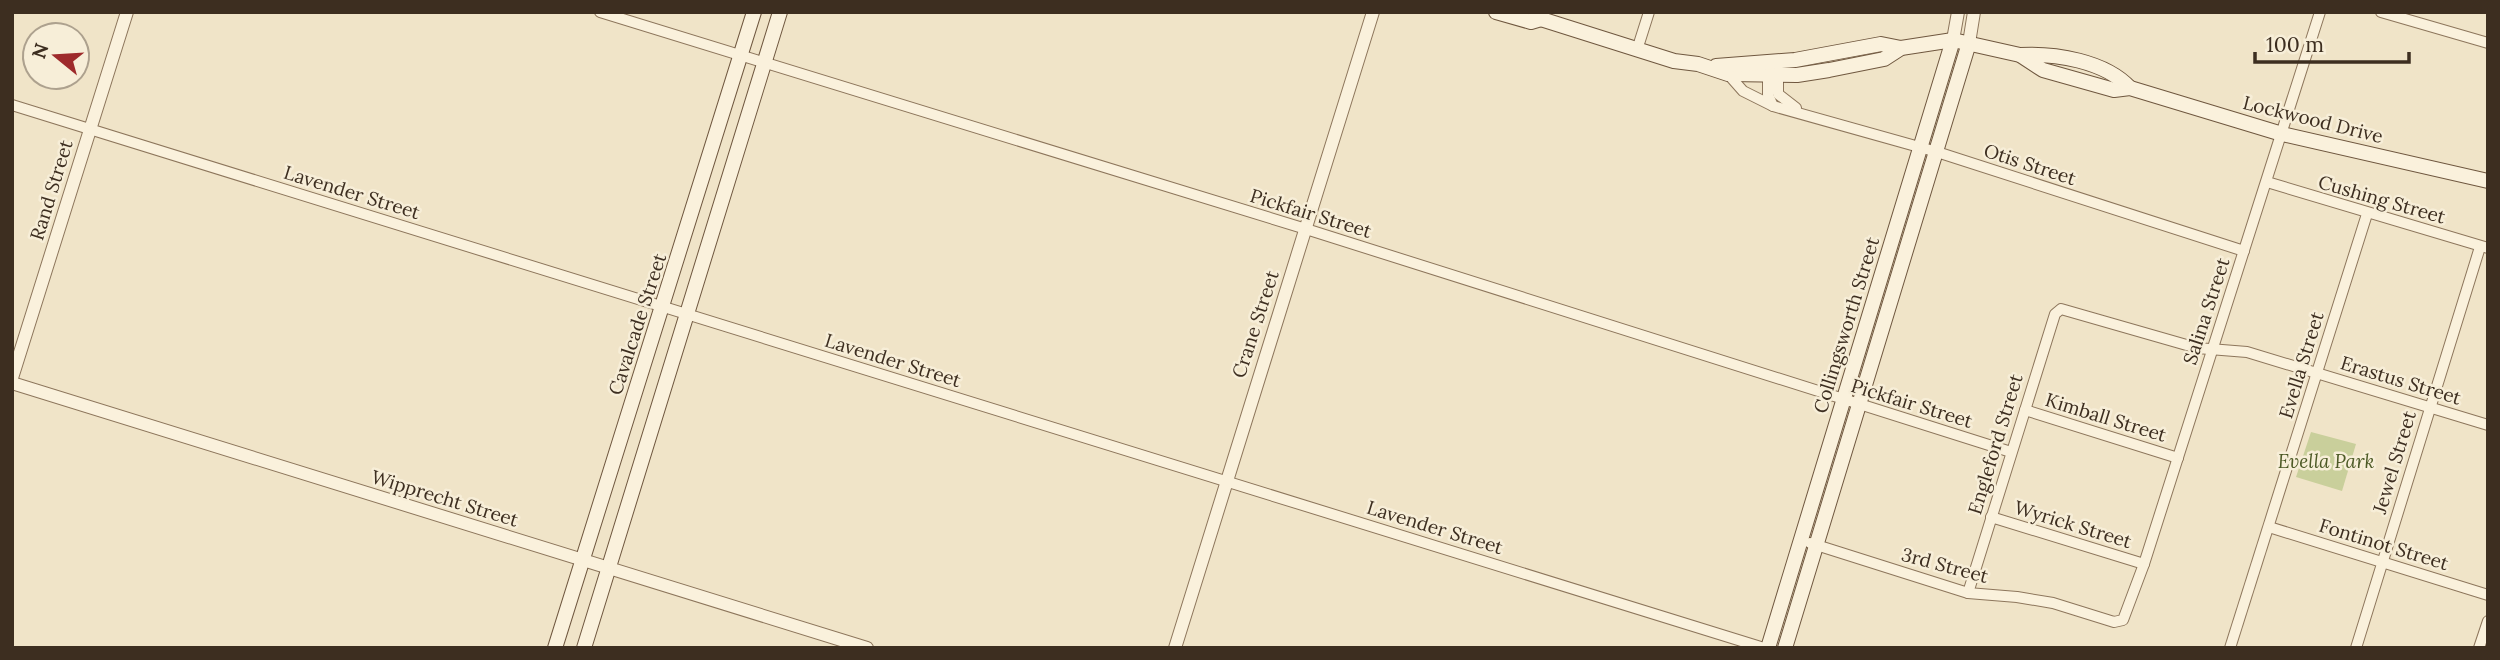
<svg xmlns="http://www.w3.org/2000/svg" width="2500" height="660" viewBox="0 0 2500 660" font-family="Lora,serif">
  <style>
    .green { fill: #c9cf9b }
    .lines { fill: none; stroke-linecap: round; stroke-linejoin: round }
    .minor-casing { stroke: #8d765c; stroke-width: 12 }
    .tertiary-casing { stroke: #8d765c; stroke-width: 14 }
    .secondary-casing { stroke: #6f573f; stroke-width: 16 }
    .minor { stroke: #faf1dc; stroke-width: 10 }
    .tertiary { stroke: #faf1dc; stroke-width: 12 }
    .secondary { stroke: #faf1dc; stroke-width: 14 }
    .labels { text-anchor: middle; stroke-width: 5; stroke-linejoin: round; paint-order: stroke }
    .street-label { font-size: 19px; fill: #3d2e20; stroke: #f7eed8 }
    .park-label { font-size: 19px; font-style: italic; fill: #4d5a26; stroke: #f7eed8 }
  </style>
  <rect width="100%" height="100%" fill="#f0e4c8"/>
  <polygon class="green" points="2311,432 2356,444 2342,491 2296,477"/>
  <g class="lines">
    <defs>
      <g id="minor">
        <polyline points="600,12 1306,229 2011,452"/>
        <polyline points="2381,12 2488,43"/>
        <polyline points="1637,50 1649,12"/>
        <polyline points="1768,70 1768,95 1773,106"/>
        <polyline points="1778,70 1778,94 1796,108"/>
        <polyline points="1728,74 1743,91 1773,106 1937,152 2244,251"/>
        <polyline points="12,105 1764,648"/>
        <polyline points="2267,182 2488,248"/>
        <polyline points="2025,410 2178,458"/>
        <polyline points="1991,517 2144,564"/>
        <polyline points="2269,527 2488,595"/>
        <polyline points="1810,543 1968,593 2017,597 2053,603 2114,622 2123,620 2144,564 2320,12"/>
        <polyline points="1968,593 2055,314 2061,309 2197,348 2247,352 2488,425"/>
        <polyline points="2230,648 2367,214"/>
        <polyline points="2356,648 2480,247"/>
        <polyline points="2479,648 2488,621"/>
      </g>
      <g id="tertiary">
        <polyline points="1953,40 1958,12"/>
        <polyline points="1969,43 1974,12"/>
        <polyline points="12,378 127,12"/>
        <polyline points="12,383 867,648"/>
        <polyline points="1175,648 1373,12"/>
      </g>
      <g id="secondary">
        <polyline points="1496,12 1531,22 1541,19"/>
        <polyline points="1535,12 1541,19 1674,61 1698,64 1728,74 1797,75 1829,70 1884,59 1901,48 1953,40 2020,55 2043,70 2114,90 2130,88 2282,134 2488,181"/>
        <path d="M2020 55C2055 53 2105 61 2130 88"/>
        <polyline points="1716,66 1795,60 1881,44 1901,48"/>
        <polyline points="555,648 754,12"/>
        <polyline points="584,648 780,12"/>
        <polyline points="1768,648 1953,40"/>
        <polyline points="1785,648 1969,43"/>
      </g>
    </defs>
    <use href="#minor" class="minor-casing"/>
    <use href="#tertiary" class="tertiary-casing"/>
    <use href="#secondary" class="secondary-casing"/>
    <use href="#minor" class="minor"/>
    <use href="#tertiary" class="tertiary"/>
    <use href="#secondary" class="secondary"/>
  </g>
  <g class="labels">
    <g class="street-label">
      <text transform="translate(2313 119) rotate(14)" y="7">Lockwood Drive</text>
      <text transform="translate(2030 164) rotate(18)" y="7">Otis Street</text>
      <text transform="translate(51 190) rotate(-73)" y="7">Rand Street</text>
      <text transform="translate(352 192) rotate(17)" y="7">Lavender Street</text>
      <text transform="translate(2382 199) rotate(16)" y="7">Cushing Street</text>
      <text transform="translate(1311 213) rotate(17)" y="7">Pickfair Street</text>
      <text transform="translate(2206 311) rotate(-72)" y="7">Salina Street</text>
      <text transform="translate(637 324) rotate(-72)" y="7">Cavalcade Street</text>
      <text transform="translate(1255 324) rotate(-72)" y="7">Crane Street</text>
      <text transform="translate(1846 325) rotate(-73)" y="7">Collingsworth Street</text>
      <text transform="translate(893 360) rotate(17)" y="7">Lavender Street</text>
      <text transform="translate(2301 365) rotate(-73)" y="7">Evella Street</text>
      <text transform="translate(2401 380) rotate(17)" y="7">Erastus Street</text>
      <text transform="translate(1912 403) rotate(17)" y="7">Pickfair Street</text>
      <text transform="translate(2106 417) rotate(17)" y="7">Kimball Street</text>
      <text transform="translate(1995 444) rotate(-73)" y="7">Engleford Street</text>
      <text transform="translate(2394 462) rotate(-73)" y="7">Jewel Street</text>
      <text transform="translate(445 498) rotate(17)" y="7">Wipprecht Street</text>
      <text transform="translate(2073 524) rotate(17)" y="7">Wyrick Street</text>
      <text transform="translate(1435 527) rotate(17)" y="7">Lavender Street</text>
      <text transform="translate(2384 544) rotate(17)" y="7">Fontinot Street</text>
      <text transform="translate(1945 565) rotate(15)" y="7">3rd Street</text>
    </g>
    <g class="park-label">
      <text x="2326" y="468">Evella Park</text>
    </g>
  </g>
  <rect width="2500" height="660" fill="none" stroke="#3d2e20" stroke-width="28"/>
  <g transform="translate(56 56) rotate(288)"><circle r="33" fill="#f7eed8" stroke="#ada18e" stroke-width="2"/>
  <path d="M0-5L12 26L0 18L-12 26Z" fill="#9e2a2b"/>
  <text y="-10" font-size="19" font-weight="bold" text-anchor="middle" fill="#3d2e20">N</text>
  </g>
  <path d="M2255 52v10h154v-10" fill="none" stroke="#3d2e20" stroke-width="3.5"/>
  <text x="2266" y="52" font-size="21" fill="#3d2e20" stroke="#f7eed8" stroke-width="5" paint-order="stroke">100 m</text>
</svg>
